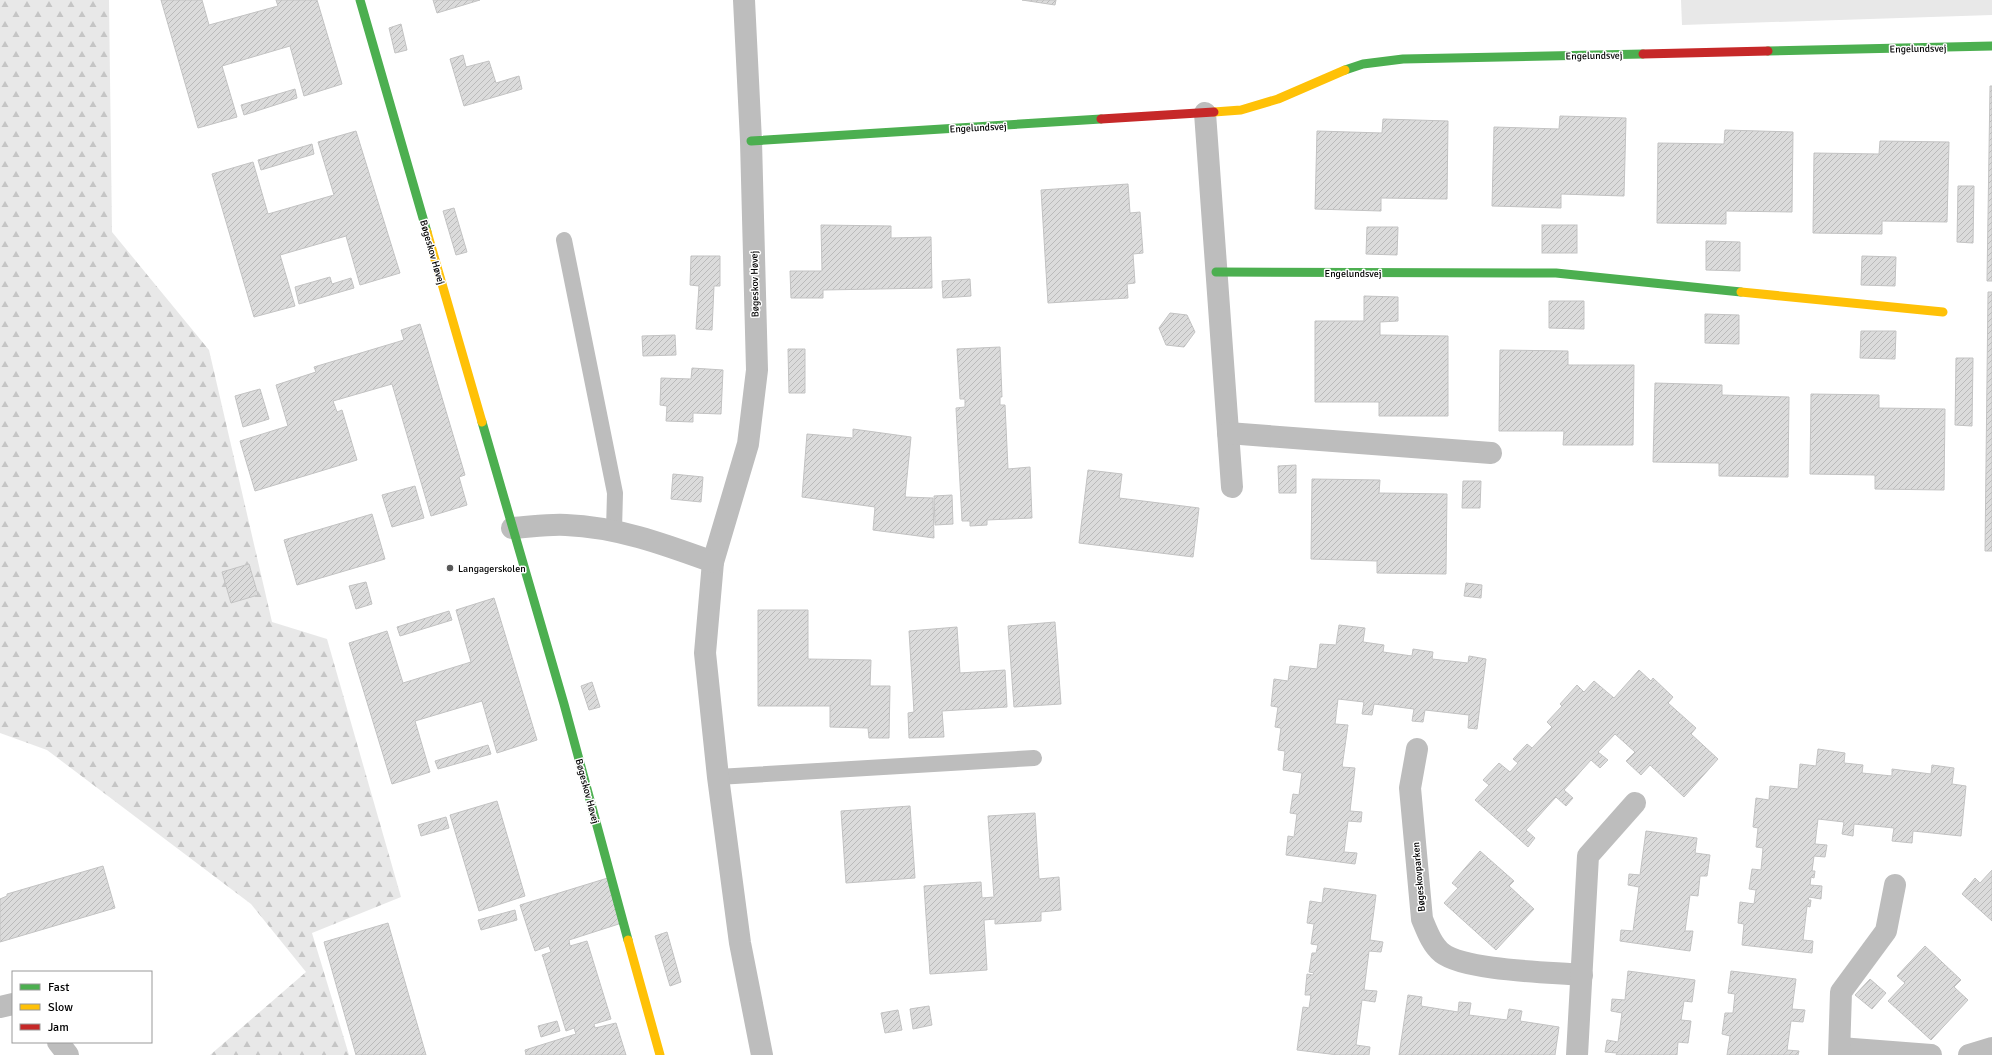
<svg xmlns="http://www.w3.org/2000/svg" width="1992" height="1055" viewBox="0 0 1992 1055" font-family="Signika,sans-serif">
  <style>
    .grass { fill: #e8e8e8 }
    .forest { fill: url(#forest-firs) }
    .building { fill: url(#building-hatch); stroke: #c3c3c3 }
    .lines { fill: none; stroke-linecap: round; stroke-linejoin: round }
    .lane { stroke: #bdbdbd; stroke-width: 16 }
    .street { stroke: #bdbdbd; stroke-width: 22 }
    .fast { stroke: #4caf50; stroke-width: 9 }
    .slow { stroke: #ffc107; stroke-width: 9 }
    .jam { stroke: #c62828; stroke-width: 9 }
    .poi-dot { fill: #595959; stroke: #fff; stroke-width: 1.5 }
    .labels { text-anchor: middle; stroke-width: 3; stroke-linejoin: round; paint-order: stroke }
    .street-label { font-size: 10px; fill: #000; stroke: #fff }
    .poi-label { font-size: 10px; fill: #000; stroke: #fff; text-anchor: start }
  </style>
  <defs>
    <pattern id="forest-firs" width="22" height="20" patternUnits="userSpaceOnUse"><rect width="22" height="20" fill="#e8e8e8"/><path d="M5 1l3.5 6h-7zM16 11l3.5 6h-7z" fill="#c5c5c5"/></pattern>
    <pattern id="building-hatch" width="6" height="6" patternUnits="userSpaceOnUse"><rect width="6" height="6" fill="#dbdbdb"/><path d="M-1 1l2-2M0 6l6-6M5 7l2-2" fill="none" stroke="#bababa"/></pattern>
  </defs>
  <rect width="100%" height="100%" fill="#fff"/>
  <polygon class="grass" points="1681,0 1992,0 1992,15 1682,25"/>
  <polygon class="forest" points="0,0 109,0 112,232 209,350 272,622 327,639 401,897 312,933 349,1055 210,1055 306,972 251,904 47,750 0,733"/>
  <g class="building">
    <polygon points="161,0 202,0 209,25 278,6 276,0 317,0 342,84 304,96 290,46 222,66 237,117 198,128"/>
    <polygon points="433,0 480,0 437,13"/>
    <polygon points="1022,0 1056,0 1055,5"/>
    <polygon points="401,24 407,50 395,53 389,28"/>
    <polygon points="463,55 466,67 489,61 496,83 519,76 522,89 464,106 450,59"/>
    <polygon points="1990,86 1992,86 1992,281 1987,281"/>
    <polygon points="295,89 297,98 244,115 241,105"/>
    <polygon points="1560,116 1626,118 1624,196 1561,194 1561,208 1492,206 1494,127 1559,129"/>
    <polygon points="1383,119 1448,121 1447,199 1381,198 1381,211 1315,209 1317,131 1382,133"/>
    <polygon points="1725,130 1793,132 1792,212 1726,211 1726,224 1657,223 1658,143 1724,144"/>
    <polygon points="356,131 400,273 360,285 346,236 280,255 295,306 254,317 212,174 253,162 268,214 334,195 318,142"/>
    <polygon points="1880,141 1949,142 1947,222 1882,221 1882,234 1813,233 1814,153 1879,154"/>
    <polygon points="312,144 314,154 261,170 258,160"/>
    <polygon points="1128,184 1130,213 1140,212 1143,253 1133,254 1135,283 1127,284 1128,298 1048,303 1041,190"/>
    <polygon points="1958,186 1974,186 1973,243 1957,242"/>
    <polygon points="454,208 467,252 456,255 443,211"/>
    <polygon points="821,225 891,226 891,238 931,237 932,288 823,290 823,298 791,298 790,271 822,271"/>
    <rect x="1542" y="225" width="35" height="28"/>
    <polygon points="1367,227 1398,227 1397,255 1366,254"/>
    <polygon points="1706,241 1740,242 1740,271 1706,270"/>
    <polygon points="691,256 720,256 720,286 714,286 712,330 696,329 699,286 690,285"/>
    <polygon points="1862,256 1896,257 1895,286 1861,285"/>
    <polygon points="330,277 332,284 351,278 354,288 299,304 295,287"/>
    <polygon points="970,279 971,296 943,298 942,281"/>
    <polygon points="1988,292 1992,292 1992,551 1985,551"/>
    <polygon points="1364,296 1398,297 1398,321 1380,322 1380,335 1448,336 1448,416 1379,416 1379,402 1315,402 1315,321 1364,321"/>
    <polygon points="1549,301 1584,301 1584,329 1549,328"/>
    <polygon points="1170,313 1187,315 1195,332 1184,347 1166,345 1159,328"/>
    <polygon points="1705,314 1739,315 1739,344 1705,343"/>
    <polygon points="420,324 465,475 459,477 467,505 431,516 392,384 333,401 337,412 342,410 357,460 255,491 240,441 288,426 276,385 316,372 314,367 404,340 401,330"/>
    <polygon points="1861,331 1896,331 1895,359 1860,358"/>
    <polygon points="675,335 676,355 643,356 642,336"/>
    <polygon points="1000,347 1002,397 1000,397 1000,405 1005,405 1008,469 1030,467 1032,518 987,520 987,525 970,526 970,521 962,521 956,408 965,407 965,399 960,399 957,349"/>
    <polygon points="788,349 805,349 805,393 789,393"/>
    <polygon points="1500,350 1568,351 1568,365 1634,365 1633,445 1563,445 1564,431 1499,431"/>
    <polygon points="1956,358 1973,358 1972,426 1955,425"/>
    <polygon points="692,368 723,370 721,414 693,413 693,422 666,421 667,406 660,405 661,378 691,379"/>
    <polygon points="1655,383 1722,385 1722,395 1789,397 1788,477 1719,476 1719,463 1653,462"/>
    <polygon points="260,389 269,419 243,427 235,396"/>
    <polygon points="1811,394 1879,395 1879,408 1945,409 1944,490 1875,489 1875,475 1810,474"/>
    <polygon points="853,429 911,437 905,497 933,498 934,538 873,530 875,507 802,497 807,434 853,438"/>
    <polygon points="1296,465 1296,493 1279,493 1278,466"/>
    <polygon points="1088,470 1122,474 1119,498 1199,508 1193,557 1079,543"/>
    <polygon points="673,474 703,477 701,502 671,499"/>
    <polygon points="1312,479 1380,480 1379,493 1447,494 1446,574 1377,573 1377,561 1311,559"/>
    <polygon points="1463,481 1481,481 1480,508 1462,508"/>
    <polygon points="415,486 424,518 392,527 382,495"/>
    <polygon points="952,495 953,524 935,525 934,496"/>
    <polygon points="372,514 385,559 297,585 284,540"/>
    <polygon points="249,564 258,595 231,603 222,572"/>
    <polygon points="366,582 372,604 356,609 349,586"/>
    <polygon points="1466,583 1482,585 1481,598 1464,596"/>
    <polygon points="494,598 537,740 497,753 482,701 415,721 430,772 392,784 349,643 387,631 403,683 471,662 456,610"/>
    <polygon points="758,610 808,610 808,659 871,660 870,686 890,686 889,738 869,738 868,728 830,727 830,706 758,706"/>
    <polygon points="449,611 452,620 400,636 397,627"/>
    <polygon points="1055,622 1061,704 1014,707 1008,626"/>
    <polygon points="1339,625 1365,628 1363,642 1384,645 1383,652 1412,656 1413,649 1433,652 1432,659 1468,663 1469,656 1486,659 1477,729 1468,728 1469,715 1425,710 1423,722 1412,721 1414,709 1374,704 1372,715 1362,714 1364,702 1338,699 1335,724 1348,725 1342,767 1355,768 1350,811 1362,812 1361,822 1348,821 1344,852 1357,853 1355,864 1286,855 1288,836 1294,837 1297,814 1290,813 1293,794 1299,795 1302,773 1283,770 1285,751 1278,750 1281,728 1275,727 1278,707 1271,706 1274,679 1288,681 1290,666 1317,669 1320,644 1336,645"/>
    <polygon points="957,627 960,673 1005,670 1007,707 942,711 944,737 909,738 908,713 914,712 909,631"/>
    <polygon points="1639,670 1651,681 1653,678 1673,697 1668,703 1696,728 1691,734 1718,759 1684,797 1650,765 1641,775 1626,761 1635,752 1615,734 1598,752 1608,760 1600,768 1591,760 1564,790 1573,798 1566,806 1556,797 1526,830 1535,838 1528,847 1475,800 1489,785 1483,780 1499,763 1510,772 1518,763 1513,759 1527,744 1532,748 1552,727 1547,722 1562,706 1560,704 1577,685 1584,692 1594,681 1614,698"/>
    <polygon points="592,682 600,707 589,710 581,686"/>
    <polygon points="488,745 491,754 438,769 435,761"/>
    <polygon points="1818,749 1845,753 1844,763 1863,765 1862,773 1892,776 1892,769 1931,774 1932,765 1954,768 1952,784 1966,786 1961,836 1913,831 1912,843 1892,841 1894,828 1854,824 1853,836 1842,834 1844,822 1818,819 1815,844 1827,845 1825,857 1814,856 1812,871 1815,871 1814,878 1811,877 1810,885 1822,886 1821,899 1809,897 1808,900 1811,900 1810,907 1807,906 1803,940 1813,941 1812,953 1742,945 1744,924 1738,923 1740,902 1754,904 1756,890 1749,889 1752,869 1761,870 1763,848 1756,847 1758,828 1753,827 1756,798 1769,800 1770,786 1798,789 1800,764 1816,766"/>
    <polygon points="497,801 525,896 479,911 450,815"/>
    <polygon points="910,806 915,878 846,883 841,811"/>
    <polygon points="1035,813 1039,879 1059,877 1061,910 1041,912 1041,921 995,924 995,919 984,920 987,970 930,974 924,886 981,882 982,898 994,897 988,816"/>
    <polygon points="446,817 449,828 421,836 418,825"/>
    <polygon points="1646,831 1697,838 1695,853 1710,855 1707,876 1700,876 1698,896 1690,895 1685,931 1693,931 1690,951 1620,941 1621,930 1633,931 1639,887 1628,885 1629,874 1640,875"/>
    <polygon points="1480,851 1514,881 1509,886 1534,909 1496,950 1444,903 1458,888 1452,883"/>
    <polygon points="103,866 115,908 0,942 0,899 7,896 7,894"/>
    <polygon points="1992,870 1992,921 1962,894 1975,878 1980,883"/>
    <polygon points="611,877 625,922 569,940 570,946 587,941 611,1019 594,1024 595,1028 616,1023 626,1055 526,1055 525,1050 576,1034 574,1028 566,1031 543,957 542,955 551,952 549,946 535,951 520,905"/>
    <polygon points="1324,888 1376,895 1370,940 1383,942 1381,952 1369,951 1364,990 1377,991 1375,1002 1362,1000 1356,1045 1370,1047 1369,1055 1338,1055 1297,1050 1303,1007 1309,1008 1311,995 1305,995 1307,974 1313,975 1314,973 1309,972 1312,953 1316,953 1318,945 1311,944 1314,924 1307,923 1310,901 1322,903"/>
    <polygon points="515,910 517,920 481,930 478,920"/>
    <polygon points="388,923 426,1055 356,1055 324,942"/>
    <polygon points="667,932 681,982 670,986 655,936"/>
    <polygon points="1925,946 1961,980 1954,987 1968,1000 1931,1040 1888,1001 1905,983 1897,976"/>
    <polygon points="1628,971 1695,980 1692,1002 1684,1001 1681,1020 1691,1021 1688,1043 1678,1042 1677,1055 1616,1055 1617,1053 1605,1052 1607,1040 1618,1042 1622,1013 1611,1011 1612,999 1625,1000"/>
    <polygon points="1731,971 1796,979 1792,1009 1805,1010 1803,1022 1791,1021 1787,1050 1799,1051 1798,1055 1727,1055 1730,1036 1722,1034 1725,1013 1733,1013 1735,994 1728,993"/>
    <polygon points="1870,979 1886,993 1872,1009 1855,995"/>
    <polygon points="1408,995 1422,997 1421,1006 1458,1012 1459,1002 1471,1003 1469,1015 1507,1020 1509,1009 1522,1011 1520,1021 1559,1027 1555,1055 1399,1055"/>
    <polygon points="929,1006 932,1025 913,1029 910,1009"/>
    <polygon points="898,1010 902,1030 885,1033 881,1013"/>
    <polygon points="557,1021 560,1031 541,1037 538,1026"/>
  </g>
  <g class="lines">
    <g class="lane">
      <polyline points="564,240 615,493 614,530"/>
      <polyline points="718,777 1034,758"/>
    </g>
    <g class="street">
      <polyline points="744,0 751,141 757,370 748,444 713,562 705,653 718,777 740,943 762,1055"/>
      <polyline points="1205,113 1232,487"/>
      <polyline points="1228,433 1491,453"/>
      <path d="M512 528C530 527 548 524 566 525 618 527 666 545 713 562"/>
      <path d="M1417 749 1410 788 1422 919C1427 931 1432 945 1442 953 1466 971 1550 972 1582 975"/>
      <polyline points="0,1007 13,1004"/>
      <polyline points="58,1042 68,1055"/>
      <polyline points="1840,1048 1931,1055"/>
      <polyline points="1577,1055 1588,856 1635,803"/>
      <polyline points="1839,1055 1841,992 1886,931 1895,885"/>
      <polyline points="1969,1055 1992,1048"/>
    </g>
    <g class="fast">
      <polyline points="360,0 427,232"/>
      <polyline points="1768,51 1992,46"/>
      <polyline points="1345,70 1363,64 1403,59 1643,54"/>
      <polyline points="751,141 1101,119"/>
      <polyline points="1216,272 1556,273 1741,292"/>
      <polyline points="482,422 564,704 628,940"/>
    </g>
    <g class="slow">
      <polyline points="1214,112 1241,110 1278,99 1345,70"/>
      <polyline points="427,232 482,422"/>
      <polyline points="1741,292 1943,312"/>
      <polyline points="628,940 660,1055"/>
    </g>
    <g class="jam">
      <polyline points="1643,54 1768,51"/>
      <polyline points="1101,119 1214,112"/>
    </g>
  </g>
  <circle class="poi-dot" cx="450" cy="568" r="4"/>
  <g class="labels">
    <g class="street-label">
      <text transform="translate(1918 48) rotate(-1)" y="4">Engelundsvej</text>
      <text transform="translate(1594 55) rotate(-1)" y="4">Engelundsvej</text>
      <text transform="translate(978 127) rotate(-3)" y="4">Engelundsvej</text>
      <text transform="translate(433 252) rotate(74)" y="4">Bøgeskov Høvej</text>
      <text x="1353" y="277">Engelundsvej</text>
      <text transform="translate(754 284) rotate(-91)" y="4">Bøgeskov Høvej</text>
      <text transform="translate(588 791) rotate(75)" y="4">Bøgeskov Høvej</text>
      <text transform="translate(1418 877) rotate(-95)" y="4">Bøgeskovparken</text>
    </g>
    <g class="poi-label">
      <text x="458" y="572">Langagerskolen</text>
    </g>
  </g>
  <rect x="12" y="971" width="140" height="72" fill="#ffffff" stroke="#999999"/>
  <rect x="20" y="984" width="20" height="6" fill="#4caf50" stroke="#999999"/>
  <text x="48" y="991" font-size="12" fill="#000000">Fast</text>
  <rect x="20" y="1004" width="20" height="6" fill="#ffc107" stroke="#999999"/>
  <text x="48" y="1011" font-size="12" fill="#000000">Slow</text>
  <rect x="20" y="1024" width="20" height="6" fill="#c62828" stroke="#999999"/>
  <text x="48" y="1031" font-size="12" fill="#000000">Jam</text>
</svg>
